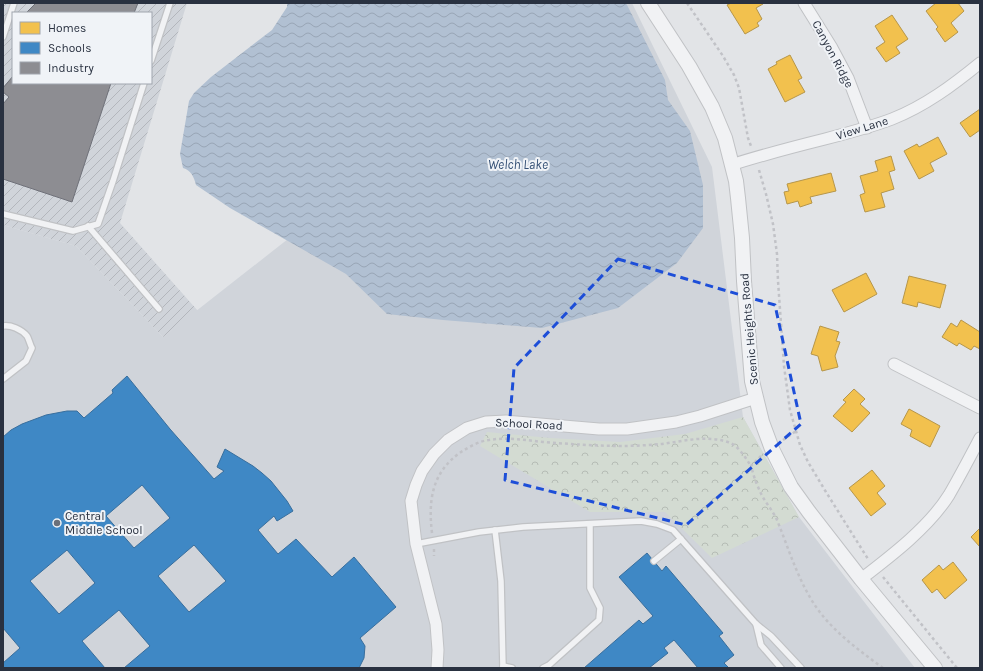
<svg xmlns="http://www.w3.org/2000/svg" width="983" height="671" viewBox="0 0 983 671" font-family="Karla,sans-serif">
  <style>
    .built { fill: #d0d4da }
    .industrial { fill: url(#industrial-furrows); fill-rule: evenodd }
    .forest { fill: url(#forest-crowns) }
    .water { fill: url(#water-waves) }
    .homes { fill: #f2c14e; stroke: #b6964a }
    .schools { fill: #3f88c5; stroke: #386e9d; fill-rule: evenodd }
    .industry { fill: #8d8d92; stroke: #6f7179 }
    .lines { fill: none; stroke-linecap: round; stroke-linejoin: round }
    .service-casing { stroke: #c0c2c5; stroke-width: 8 }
    .minor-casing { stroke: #c0c2c5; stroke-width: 13 }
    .tertiary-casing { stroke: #c0c2c5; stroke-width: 16 }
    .path { stroke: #c1c2c7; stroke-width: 2.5; stroke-dasharray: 3 3; stroke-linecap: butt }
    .service { stroke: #f1f2f4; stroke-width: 5.5 }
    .minor { stroke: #f1f2f4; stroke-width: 11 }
    .tertiary { stroke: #f1f2f4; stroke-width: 14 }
    .marked { fill: none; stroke: #1d4ed8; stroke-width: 3; stroke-dasharray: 8 5; stroke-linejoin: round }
    .poi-dot { fill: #6a707a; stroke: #f0f3f7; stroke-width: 1.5 }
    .labels { text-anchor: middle; stroke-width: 4; stroke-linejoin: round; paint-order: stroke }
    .street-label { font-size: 12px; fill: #293140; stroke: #f0f3f7 }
    .poi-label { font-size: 12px; fill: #293140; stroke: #f0f3f7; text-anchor: start }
    .water-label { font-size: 13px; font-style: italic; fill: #334f74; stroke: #f0f3f7 }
  </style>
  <defs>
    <pattern id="industrial-furrows" width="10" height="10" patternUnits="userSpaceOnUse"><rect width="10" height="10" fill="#d0d4da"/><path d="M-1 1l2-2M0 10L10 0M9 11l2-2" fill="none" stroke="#b3b6bc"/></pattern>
    <pattern id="forest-crowns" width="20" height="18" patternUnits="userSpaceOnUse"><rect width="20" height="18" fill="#d3dbd2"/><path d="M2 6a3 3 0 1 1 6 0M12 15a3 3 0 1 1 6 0" fill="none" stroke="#b5bcb5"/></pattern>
    <pattern id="water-waves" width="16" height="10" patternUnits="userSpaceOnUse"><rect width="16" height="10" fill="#b1c0d2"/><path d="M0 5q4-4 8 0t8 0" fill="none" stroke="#98a5b5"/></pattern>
  </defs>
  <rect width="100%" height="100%" fill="#e2e4e7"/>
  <polygon class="built" points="589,3 632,3 712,167 743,417 799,517 915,668 3,668 3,225 76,246 163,337"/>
  <path class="industrial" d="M3 3H187L120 223 198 311 163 337 76 246 3 225ZM13 13H151V83H13Z"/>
  <polygon class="forest" points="743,417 799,517 712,558 665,512 590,512 480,446 487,432 550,438 620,442 685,434"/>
  <path class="water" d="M287 3H626L665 80 668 100 690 131 703 185V228L677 263 618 308 542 328 443 320 387 314 346 274 230 208 196 185C194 177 191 170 183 168L180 154 189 101 194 93 211 77 272 30 287 7Z"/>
  <g class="homes">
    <polygon points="731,3 762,3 763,4 756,8 762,19 757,23 759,26 745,34 727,5"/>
    <polygon points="936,3 958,3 964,11 951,23 958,32 945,42 936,29 938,27 926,11"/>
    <polygon points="892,15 908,39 896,47 900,53 886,62 876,48 885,42 875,26"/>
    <polygon points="790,55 802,78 798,80 805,92 785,102 768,69 777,64 776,62"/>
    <polygon points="980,109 980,130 970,137 960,123"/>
    <polygon points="938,137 947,154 930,163 934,171 919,179 904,151 917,144 919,147"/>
    <polygon points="891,156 895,170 889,172 894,189 881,193 885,207 865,212 860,195 865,193 860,176 878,171 875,161"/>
    <polygon points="831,173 836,191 810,197 812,203 800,207 798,201 787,204 784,192 789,191 787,184"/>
    <polygon points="866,273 877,294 844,312 832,290"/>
    <polygon points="909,276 946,285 940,308 918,302 917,307 902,303"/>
    <polygon points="961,320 980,332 980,349 974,346 971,350 959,343 957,346 942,337 951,323 957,327"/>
    <polygon points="820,326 839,332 836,341 840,342 835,356 838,367 822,371 818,356 811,354"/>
    <polygon points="854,389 865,399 860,404 870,413 852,432 833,416 846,402 843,400"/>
    <polygon points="909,409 940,426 930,447 910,436 912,430 901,424"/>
    <polygon points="872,470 885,486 877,493 886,504 871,516 849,488"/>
    <polygon points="980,528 980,547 971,537"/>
    <polygon points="953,562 967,580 945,599 937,589 932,593 922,580 939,565 943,570"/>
  </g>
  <g class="schools">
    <path d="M127 376 170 429 214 479 224 471 217 467 225 449 253 466 262 473 271 481 287 501 293 511 277 521 274 516 258 530 278 554 296 539 332 577 354 557 396 607 360 638 365 646 364 658 359 668H124L150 646 119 610 82 641 105 668H3V663L20 648 3 628V437L11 430 22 424 46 415 67 411H77L84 418 113 393 112 390ZM142 485 170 518 134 548 106 516ZM194 545 226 581 189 612 158 576ZM67 550 95 583 59 614 30 581Z"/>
    <polygon points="647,553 662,571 666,566 723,633 719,636 734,655 724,663 729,668 720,668 719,667 718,668 698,668 674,640 664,648 668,653 649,668 584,668 639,620 643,624 653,616 619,577"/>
  </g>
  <g class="industry">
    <polygon points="36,3 138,3 134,13 26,13"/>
    <polygon points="13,76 13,83 111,83 72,202 3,179 3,104 9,97 3,92 3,88"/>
  </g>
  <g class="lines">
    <defs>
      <g id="service">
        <polyline points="3,37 14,3"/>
        <polyline points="151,61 170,3"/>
        <polyline points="3,214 73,231 98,224 113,181 144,83"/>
        <polyline points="88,226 159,309"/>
        <path d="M3 326C11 325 21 329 27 336 29 339 30 345 32 348L26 361 3 379"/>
        <polyline points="495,530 501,581 503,668"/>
        <polyline points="416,544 479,532 523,527 641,521 657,524 673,530 756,624 771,636 801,668"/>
        <polyline points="654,561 681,539"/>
        <polyline points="756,624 761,645 781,668"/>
        <polyline points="503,666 512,668"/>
        <polyline points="543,668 549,665 599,620 600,608 590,588 590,524"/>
      </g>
      <g id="minor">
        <polyline points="804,3 832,48 848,78 867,128"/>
        <path d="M731 165C762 155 793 147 825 139 848 133 871 127 892 119 925 106 953 85 980 63"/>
        <polyline points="894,364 980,408"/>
        <path d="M861 579C891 556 929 527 949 495 960 476 970 457 980 438"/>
        <polyline points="437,668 438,650 436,624 416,544 411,501 416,485 422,471 434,454 448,440 467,428 486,422 506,421 599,429 627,429 676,422 700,416 756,398"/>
      </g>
      <polyline id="tertiary" points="648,3 689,66 712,107 725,138 736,181 738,198 742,238 744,281 752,381 762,422 772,449 791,487 809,512 861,579 935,668"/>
    </defs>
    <use href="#service" class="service-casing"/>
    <use href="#minor" class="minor-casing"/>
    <use href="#tertiary" class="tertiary-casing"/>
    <g class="path">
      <polyline points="687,3 723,56 734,75 739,88 748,138 751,146"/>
      <polyline points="759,170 766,194 773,224 777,254 778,281 784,366 790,410 800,445 808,462 826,492 868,559"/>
      <polyline points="783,440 796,431"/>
      <path d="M761 456 751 466C753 473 755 481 759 489 763 500 772 509 777 520 788 547 796 574 811 599 828 628 856 648 883 668"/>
      <path d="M432 533C428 500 432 472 461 452 469 447 479 441 489 440 507 437 525 440 543 442 570 444 596 446 622 446 635 446 649 445 662 444 684 441 705 435 728 442 738 445 745 457 751 466"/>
      <polyline points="434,549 434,556"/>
      <polyline points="883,577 957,668"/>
    </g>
    <use href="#service" class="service"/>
    <use href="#minor" class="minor"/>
    <use href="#tertiary" class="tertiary"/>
  </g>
  <path class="marked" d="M618 259 775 305 801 424 686 525 505 480 514 368Z"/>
  <circle class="poi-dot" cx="57" cy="523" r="4"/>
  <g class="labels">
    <g class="street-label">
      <text transform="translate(833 54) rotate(62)" y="4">Canyon Ridge</text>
      <text transform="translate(862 128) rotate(-17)" y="4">View Lane</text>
      <text transform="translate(749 329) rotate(-95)" y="4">Scenic Heights Road</text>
      <text transform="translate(529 424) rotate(3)" y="4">School Road</text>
    </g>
    <g class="poi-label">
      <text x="65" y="520">Central<tspan x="65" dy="14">Middle School</tspan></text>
    </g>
    <g class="water-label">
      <text x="518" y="169">Welch Lake</text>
    </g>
  </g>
  <rect width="983" height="671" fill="none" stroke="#293140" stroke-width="8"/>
  <rect x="12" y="12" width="140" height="72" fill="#f0f3f7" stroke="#a0a5ae"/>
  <rect x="20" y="22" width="20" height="12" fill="#f2c14e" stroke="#a0a5ae"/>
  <text x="48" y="32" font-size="12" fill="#293140">Homes</text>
  <rect x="20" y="42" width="20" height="12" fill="#3f88c5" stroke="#a0a5ae"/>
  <text x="48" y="52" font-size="12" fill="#293140">Schools</text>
  <rect x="20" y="62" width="20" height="12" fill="#8d8d92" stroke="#a0a5ae"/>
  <text x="48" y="72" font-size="12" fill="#293140">Industry</text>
</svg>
